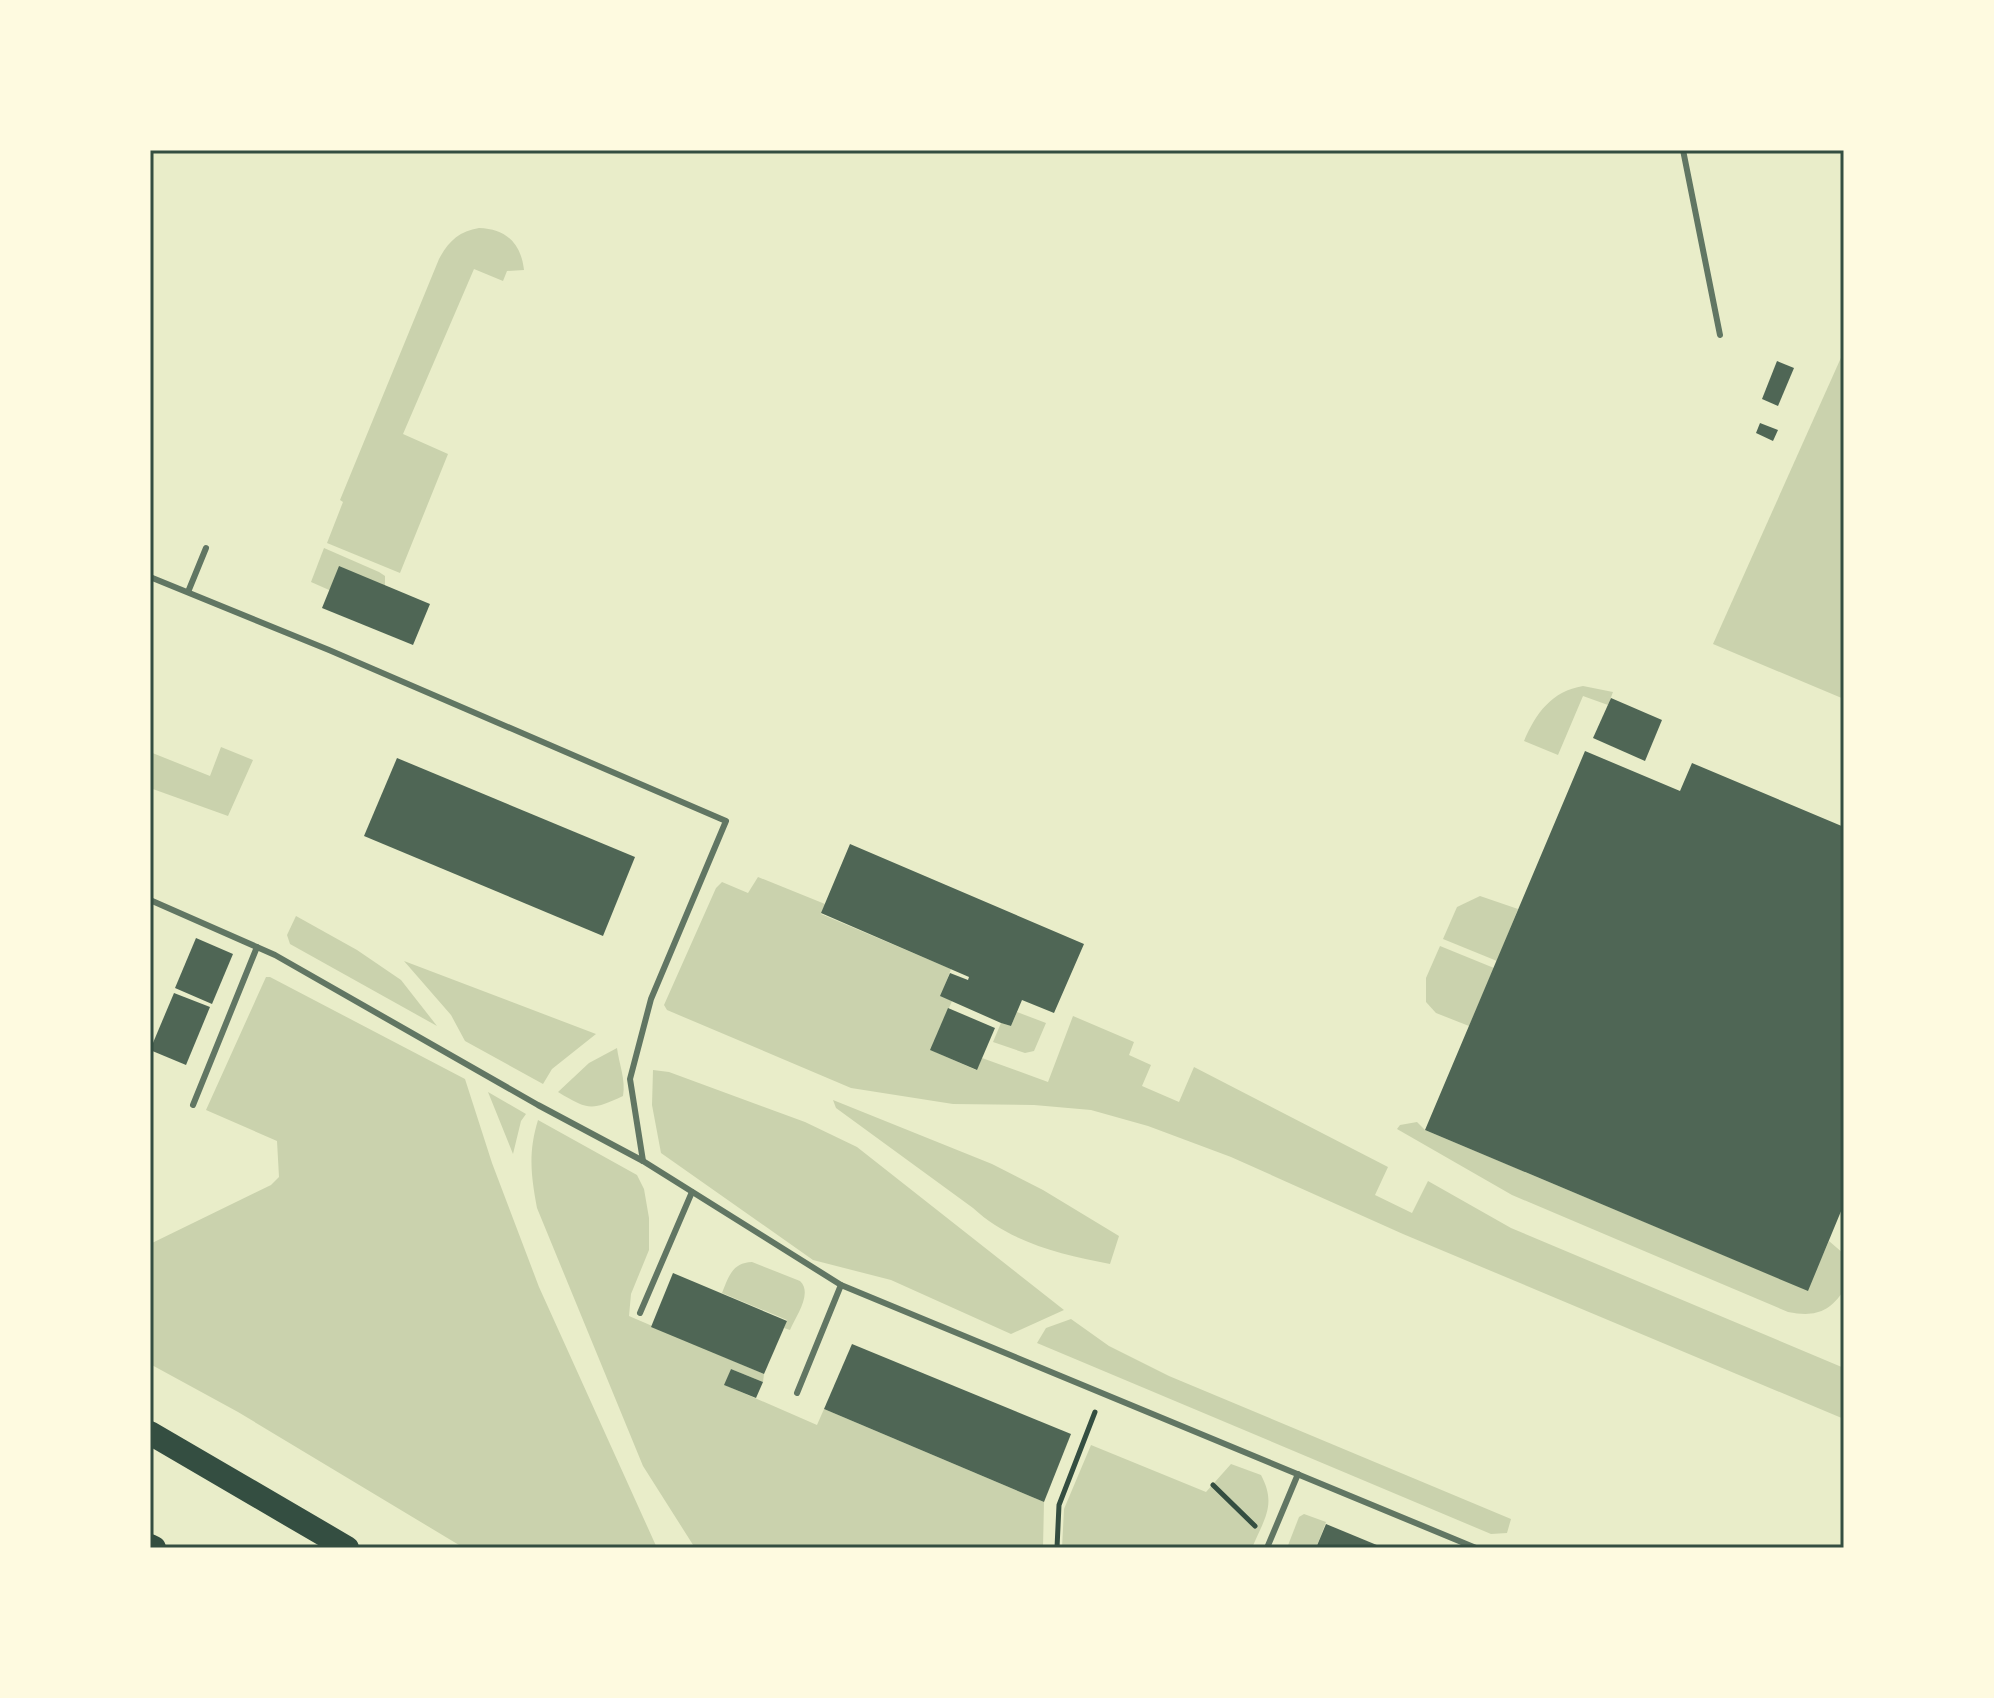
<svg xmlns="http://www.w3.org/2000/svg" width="1994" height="1698" viewBox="0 0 1994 1698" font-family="Lato,sans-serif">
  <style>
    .green { fill: #cad2ad }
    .building { fill: #4f6655 }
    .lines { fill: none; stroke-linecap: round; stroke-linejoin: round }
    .path { stroke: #344e41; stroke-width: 5 }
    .service { stroke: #617663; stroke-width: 6 }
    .motorway { stroke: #344e41; stroke-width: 24 }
    .neatline { fill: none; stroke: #344e41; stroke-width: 3 }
  </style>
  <rect width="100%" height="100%" fill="#e9edc9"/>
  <g class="green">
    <path d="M479 228C506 229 521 243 524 270L507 271 503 281 474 269 403 434 448 454 400 573 327 543 343 502 340 500 439 259C448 242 459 231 479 228Z"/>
    <polygon points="1844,351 1844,699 1713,644"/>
    <polygon points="324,548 379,572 385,576 385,587 336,593 311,582"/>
    <path d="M1583 686 1613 692 1608 705 1583 696 1558 755 1524 741C1536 713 1552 691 1583 686Z"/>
    <polygon points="221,747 253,760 228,816 150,788 150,752 210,776"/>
    <polygon points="758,877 825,904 821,914 951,969 941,996 952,1001 931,1050 976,1070 982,1058 1048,1082 1073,1016 1134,1042 1129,1055 1151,1065 1142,1086 1179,1102 1194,1067 1388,1167 1375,1195 1412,1213 1428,1181 1511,1228 1844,1368 1844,1419 1403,1234 1231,1157 1148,1126 1091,1110 1034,1105 953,1104 851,1088 667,1010 664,1005 716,888 722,882 748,893"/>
    <polygon points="1480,896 1518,909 1497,961 1443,939 1457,907"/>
    <polygon points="296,916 357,950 401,980 437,1026 290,944 287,935"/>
    <polygon points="1440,946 1494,968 1469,1026 1436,1013 1426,1002 1426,978"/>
    <polygon points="404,961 596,1034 552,1069 543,1084 465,1041 451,1015"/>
    <polygon points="266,977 270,977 465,1079 492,1163 539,1287 657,1548 464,1548 238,1412 150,1364 150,1244 271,1185 279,1177 277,1141 206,1110"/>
    <polygon points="1017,1012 1046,1023 1034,1051 1025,1053 993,1042 1001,1023 1011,1026"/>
    <path d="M617 1048C619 1064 626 1080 623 1096 591 1111 588 1110 558 1092L589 1063Z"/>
    <polygon points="653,1070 669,1072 805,1122 857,1147 1064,1310 1011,1334 891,1280 813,1260 661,1153 652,1105"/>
    <polygon points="488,1092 526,1114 521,1121 513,1154"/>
    <path d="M833 1100 992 1164 1043 1190 1119 1236 1110 1264C1060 1254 1011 1243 973 1208L836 1108Z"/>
    <path d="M538 1120 637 1175 644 1189 649 1218V1250L631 1294 629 1316 764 1374 763 1382 731 1369 725 1385 817 1425 824 1409 1044 1502 1043 1548H695L643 1466 537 1208C531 1175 528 1153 538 1120Z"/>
    <path d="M1417 1122 1425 1130 1807 1290 1829 1241 1844 1254V1290C1829 1313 1814 1317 1788 1312L1512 1195 1397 1129 1400 1125Z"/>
    <path d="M752 1262 800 1281C813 1293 796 1316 790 1330L784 1328 787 1320 722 1293C729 1276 732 1263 752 1262Z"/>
    <polygon points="1071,1319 1109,1346 1169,1376 1511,1519 1507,1533 1491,1534 1037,1343 1046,1328"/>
    <path d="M1091 1445 1206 1492 1231 1464 1261 1475C1277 1505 1264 1519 1252 1548H1062L1064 1509Z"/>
    <polygon points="1304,1514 1326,1522 1316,1548 1287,1548 1299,1517"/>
  </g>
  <g class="building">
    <polygon points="1777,361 1794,368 1778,406 1762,399"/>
    <polygon points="1760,423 1778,430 1773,441 1756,433"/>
    <polygon points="339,566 430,604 413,645 322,608"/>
    <polygon points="1611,698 1662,720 1645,761 1593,738"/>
    <polygon points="1585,751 1680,791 1692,763 1844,827 1844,1204 1808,1291 1425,1130"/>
    <polygon points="397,758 635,857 603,936 364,836"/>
    <polygon points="850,844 1084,944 1054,1013 1022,1000 1011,1026 1001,1023 940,996 950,973 968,980 969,977 821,913"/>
    <polygon points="196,938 233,954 212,1004 175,988"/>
    <polygon points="174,993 210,1007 186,1065 150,1050"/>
    <polygon points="948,1008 995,1028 977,1070 930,1050"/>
    <polygon points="673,1273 787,1321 764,1374 651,1327"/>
    <polygon points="852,1344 1071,1434 1044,1502 824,1409"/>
    <polygon points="731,1369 763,1382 756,1398 724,1385"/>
    <polygon points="1326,1524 1384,1548 1316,1548"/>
  </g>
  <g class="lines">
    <g class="path">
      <polyline points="1213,1485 1255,1526"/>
      <polyline points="1057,1548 1059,1505 1095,1412"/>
    </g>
    <g class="service">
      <polyline points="1683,150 1720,335"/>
      <polyline points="150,577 329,650 726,821 651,999 630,1079 643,1161"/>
      <polyline points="188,592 206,548"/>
      <polyline points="150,900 275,955 538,1105 643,1161 841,1285 1476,1548"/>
      <polyline points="193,1105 257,947"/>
      <polyline points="640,1313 692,1192"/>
      <polyline points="797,1393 841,1285"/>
      <polyline points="1267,1548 1298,1474"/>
    </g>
    <g class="motorway">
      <polyline points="150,1433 347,1548"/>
      <polyline points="150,1546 154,1548"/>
    </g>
  </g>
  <rect width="1994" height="1698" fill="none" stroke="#fefae0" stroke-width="304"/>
  <rect x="152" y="152" width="1690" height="1394" class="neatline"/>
</svg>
